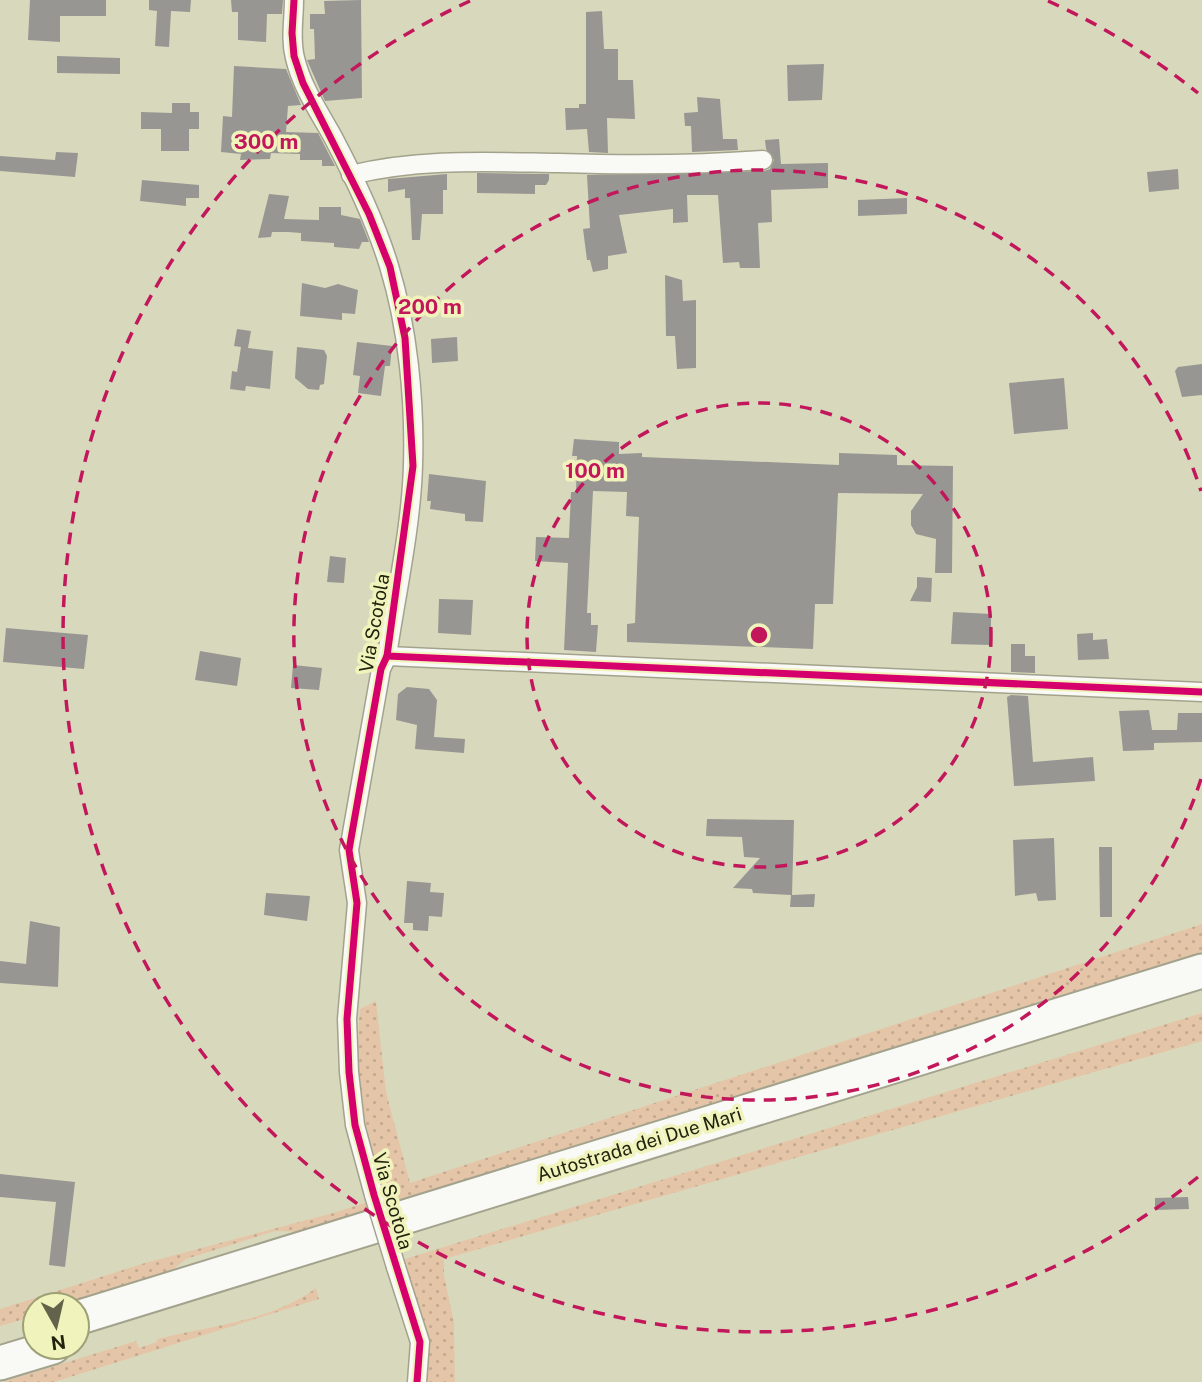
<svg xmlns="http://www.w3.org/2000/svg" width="1202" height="1382" viewBox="0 0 1202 1382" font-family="'Public Sans',sans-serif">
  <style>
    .grass { fill: url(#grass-dots) }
    .building { fill: #979692 }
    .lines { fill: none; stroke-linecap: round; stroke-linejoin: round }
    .minor-casing { stroke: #a3a38d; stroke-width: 21 }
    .motorway-casing { stroke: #a3a38d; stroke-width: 37 }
    .minor { stroke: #f9f9f5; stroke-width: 18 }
    .motorway { stroke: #f9f9f5; stroke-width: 33 }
    .minor-bridge-casing { stroke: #a3a38d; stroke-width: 21; stroke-linecap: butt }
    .minor-bridge { stroke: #f9f9f5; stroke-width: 18 }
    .cycleway-casing { stroke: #f1f3bc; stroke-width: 11 }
    .cycleway { stroke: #d6006c; stroke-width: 7 }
    .ring { fill: none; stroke: #c2185b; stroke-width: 3.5; stroke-dasharray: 12 9 }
    .labels { text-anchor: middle; stroke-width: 7; stroke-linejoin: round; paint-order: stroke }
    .street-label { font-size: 19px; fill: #22230d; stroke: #f1f3bc }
    .centre { fill: #c2185b; stroke: #f1f3bc; stroke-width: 3.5 }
    .ring-label { font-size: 21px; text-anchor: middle; font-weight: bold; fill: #c2185b; stroke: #f1f3bc; stroke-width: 7; stroke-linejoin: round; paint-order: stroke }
  </style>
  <defs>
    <pattern id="grass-dots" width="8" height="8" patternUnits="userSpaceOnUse" patternTransform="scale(1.75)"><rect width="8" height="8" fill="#e5c5a7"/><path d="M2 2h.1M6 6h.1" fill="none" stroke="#c4a98f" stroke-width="1.8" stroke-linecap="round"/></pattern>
  </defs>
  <rect width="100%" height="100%" fill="#d8d9bc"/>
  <g class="grass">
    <path d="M1202 924V954L303 1232 275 1231 186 1259 166 1275 69 1305H35V1316L0 1326V1309L145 1263 333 1213 384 1197C365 1134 353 1074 360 1009L376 1001 386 1092 410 1183Z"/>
    <polygon points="1202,1013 1202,1041 444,1259 444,1275 454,1323 455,1382 423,1382 425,1344 405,1259"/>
    <path d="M316 1288 319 1299 54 1382H3L136 1341 139 1348 157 1342V1339C209 1326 272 1321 316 1288Z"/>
  </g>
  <g class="building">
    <polygon points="30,0 106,0 106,16 60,16 60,42 28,40"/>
    <polygon points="149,0 191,0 190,12 171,11 169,47 155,46 157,11 149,10"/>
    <polygon points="231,0 283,0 282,14 267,14 266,42 238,40 238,12 232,12"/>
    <polygon points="361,0 362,98 325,101 307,60 315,59 314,29 310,29 310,14 325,14 324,1"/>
    <polygon points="602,11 604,49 618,49 618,80 633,80 635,119 607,118 608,153 589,152 587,129 566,130 565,108 579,108 579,104 586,104 586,12"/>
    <polygon points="57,56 120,58 120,74 57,73"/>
    <polygon points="824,64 822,100 788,101 787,65"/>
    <polygon points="234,66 286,69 301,105 288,106 286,132 318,133 335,166 322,166 322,160 300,160 300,154 271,153 270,159 240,160 241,154 221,152 223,116 232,117"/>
    <polygon points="697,97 720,99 723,139 737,139 738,150 692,152 691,126 685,126 684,113 698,112"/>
    <polygon points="172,103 190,103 190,112 199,112 199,129 189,129 189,151 161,151 161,129 141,129 141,112 172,113"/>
    <polygon points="779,139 781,164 828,163 828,188 771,190 772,222 758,223 760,268 740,268 739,262 723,263 718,195 687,195 688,222 673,223 673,209 619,215 627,253 608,256 608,269 593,272 590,260 587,260 583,229 590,228 587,175 764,171 770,169 774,160 766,149 765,140"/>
    <polygon points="56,152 78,153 75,177 0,171 0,156 55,160"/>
    <polygon points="1178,169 1179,189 1149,192 1147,172"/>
    <polygon points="477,173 549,174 549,180 546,185 535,185 535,194 477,193"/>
    <polygon points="447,174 447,190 443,190 443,214 422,214 420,240 412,240 410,198 405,198 405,189 388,192 388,179"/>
    <polygon points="142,180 199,185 199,198 186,198 186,206 140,201"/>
    <polygon points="269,194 289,196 284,219 319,220 319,207 341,207 341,215 360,219 369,242 362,242 359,249 334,247 334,243 301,241 301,233 288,232 272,232 271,237 258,238"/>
    <polygon points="907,198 907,214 858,216 858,200"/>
    <polygon points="665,275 682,280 683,301 696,300 696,368 677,369 675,336 666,336"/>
    <polygon points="302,283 325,288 338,284 358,290 355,314 342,313 342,320 300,316"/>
    <polygon points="237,329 251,331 248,348 273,351 270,389 246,386 245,391 230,389 232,371 237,372 241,347 234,346"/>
    <polygon points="457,337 458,361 432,363 431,339"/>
    <polygon points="357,342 392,346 390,366 385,366 381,396 358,393 360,376 353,375"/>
    <polygon points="297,347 324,350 327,356 324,384 320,385 319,390 308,389 295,378"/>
    <polygon points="1202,364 1202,395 1182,397 1175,371 1178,367"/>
    <polygon points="1064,378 1068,429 1014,434 1009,383"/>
    <polygon points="574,439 619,442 619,454 642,453 642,457 839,465 839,453 897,455 897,465 953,466 952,573 935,573 936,539 916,534 911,525 911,511 923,494 838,493 833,604 815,604 813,649 627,642 627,624 635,623 639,517 626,516 627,492 593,491 587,613 591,613 591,625 598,625 596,652 564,650 568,563 535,561 536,537 569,538 571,492 576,492 577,456 572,456"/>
    <polygon points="429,474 486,481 483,522 465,521 465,514 430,509 431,501 427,501"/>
    <polygon points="330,556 346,558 344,583 327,582"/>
    <polygon points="917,577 932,578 931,602 910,601 917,587"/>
    <polygon points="439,599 473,600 471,635 438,633"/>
    <polygon points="953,612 991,614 991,645 951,644"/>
    <polygon points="6,628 88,635 84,669 3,662"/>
    <polygon points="1093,633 1093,640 1107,639 1109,659 1078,660 1077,634"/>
    <polygon points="1011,644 1025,644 1025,656 1035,656 1035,673 1011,672"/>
    <polygon points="200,651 241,658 237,686 195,680"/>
    <polygon points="293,665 322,668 319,690 291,688"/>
    <polygon points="407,687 429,689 437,700 434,737 465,739 464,753 415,749 417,725 396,720 398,694"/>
    <polygon points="1011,695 1028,696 1033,762 1093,757 1095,781 1014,786 1007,697"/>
    <polygon points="1149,710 1152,730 1177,730 1178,713 1202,713 1202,742 1154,743 1154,750 1123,751 1119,711"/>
    <polygon points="707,819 794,820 792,895 815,894 814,907 790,907 791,895 753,893 752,889 733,888 760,858 744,857 742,837 706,836"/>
    <polygon points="1054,838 1056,900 1038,901 1036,893 1015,896 1013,840"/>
    <polygon points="1099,847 1112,847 1112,917 1100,917"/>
    <polygon points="407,881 431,883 430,892 444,893 442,917 429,916 428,931 413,930 413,923 404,923"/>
    <polygon points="266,893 310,896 307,921 264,915"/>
    <polygon points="30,921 60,927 58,987 0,983 0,961 26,964"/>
    <polygon points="0,1174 75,1182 65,1267 49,1265 56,1202 0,1197"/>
    <polygon points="1188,1197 1189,1209 1155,1210 1155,1198"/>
  </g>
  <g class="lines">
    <defs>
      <g id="minor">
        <path d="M294 0C294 20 290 39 295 58 302 88 320 113 334 139 355 179 376 223 389 266 408 328 415 401 413 466 411 529 396 594 387 656L381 669 349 850 357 903 347 1019 349 1072 355 1125 374 1195"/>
        <path d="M351 175C419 158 490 162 559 163 627 165 696 165 763 160"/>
        <polyline points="387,656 1202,692"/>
        <polyline points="396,1267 420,1342 417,1382"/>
      </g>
      <g id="motorway">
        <polyline points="77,1318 1202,971"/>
        <polyline points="0,1363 53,1347"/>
      </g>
    </defs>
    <use href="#minor" class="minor-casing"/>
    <use href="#motorway" class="motorway-casing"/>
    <use href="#minor" class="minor"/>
    <use href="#motorway" class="motorway"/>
    <defs>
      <polyline id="minor-bridge" points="374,1195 396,1267"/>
    </defs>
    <use href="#minor-bridge" class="minor-bridge-casing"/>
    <use href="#minor-bridge" class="minor-bridge"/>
    <defs>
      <g id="cycleway">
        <polyline points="294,0 292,33 294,56 303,83 369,214 390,267 405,338 413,466 387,656 381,669 349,850 357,903 347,1019 349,1072 355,1125 374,1195 420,1342 417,1382"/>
        <polyline points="387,656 1202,692"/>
      </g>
    </defs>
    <use href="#cycleway" class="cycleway-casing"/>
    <use href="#cycleway" class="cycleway"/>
  </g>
  <g class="ring">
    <circle cx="759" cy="635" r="232"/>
    <path d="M1201 779A465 465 0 1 1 1201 491"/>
    <path d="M1198 1177A697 697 0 1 1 470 1M1048 1A697 697 0 0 1 1198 93"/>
  </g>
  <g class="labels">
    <g class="street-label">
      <text transform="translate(374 623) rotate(-80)" y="7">Via Scotola</text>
      <text transform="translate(639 1144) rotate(-17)" y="7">Autostrada dei Due Mari</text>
      <text transform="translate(393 1201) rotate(74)" y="7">Via Scotola</text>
    </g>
  </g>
  <circle cx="759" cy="635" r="10" class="centre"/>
  <g class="ring-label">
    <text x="266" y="149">300 m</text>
    <text x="430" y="314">200 m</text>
    <text x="595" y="478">100 m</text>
  </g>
  <g transform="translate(56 1326) rotate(172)"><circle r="33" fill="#f1f3bc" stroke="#9ea076" stroke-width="2"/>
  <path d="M0-5L12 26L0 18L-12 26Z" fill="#62634a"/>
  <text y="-10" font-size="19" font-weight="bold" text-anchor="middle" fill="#22230d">N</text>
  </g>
</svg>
